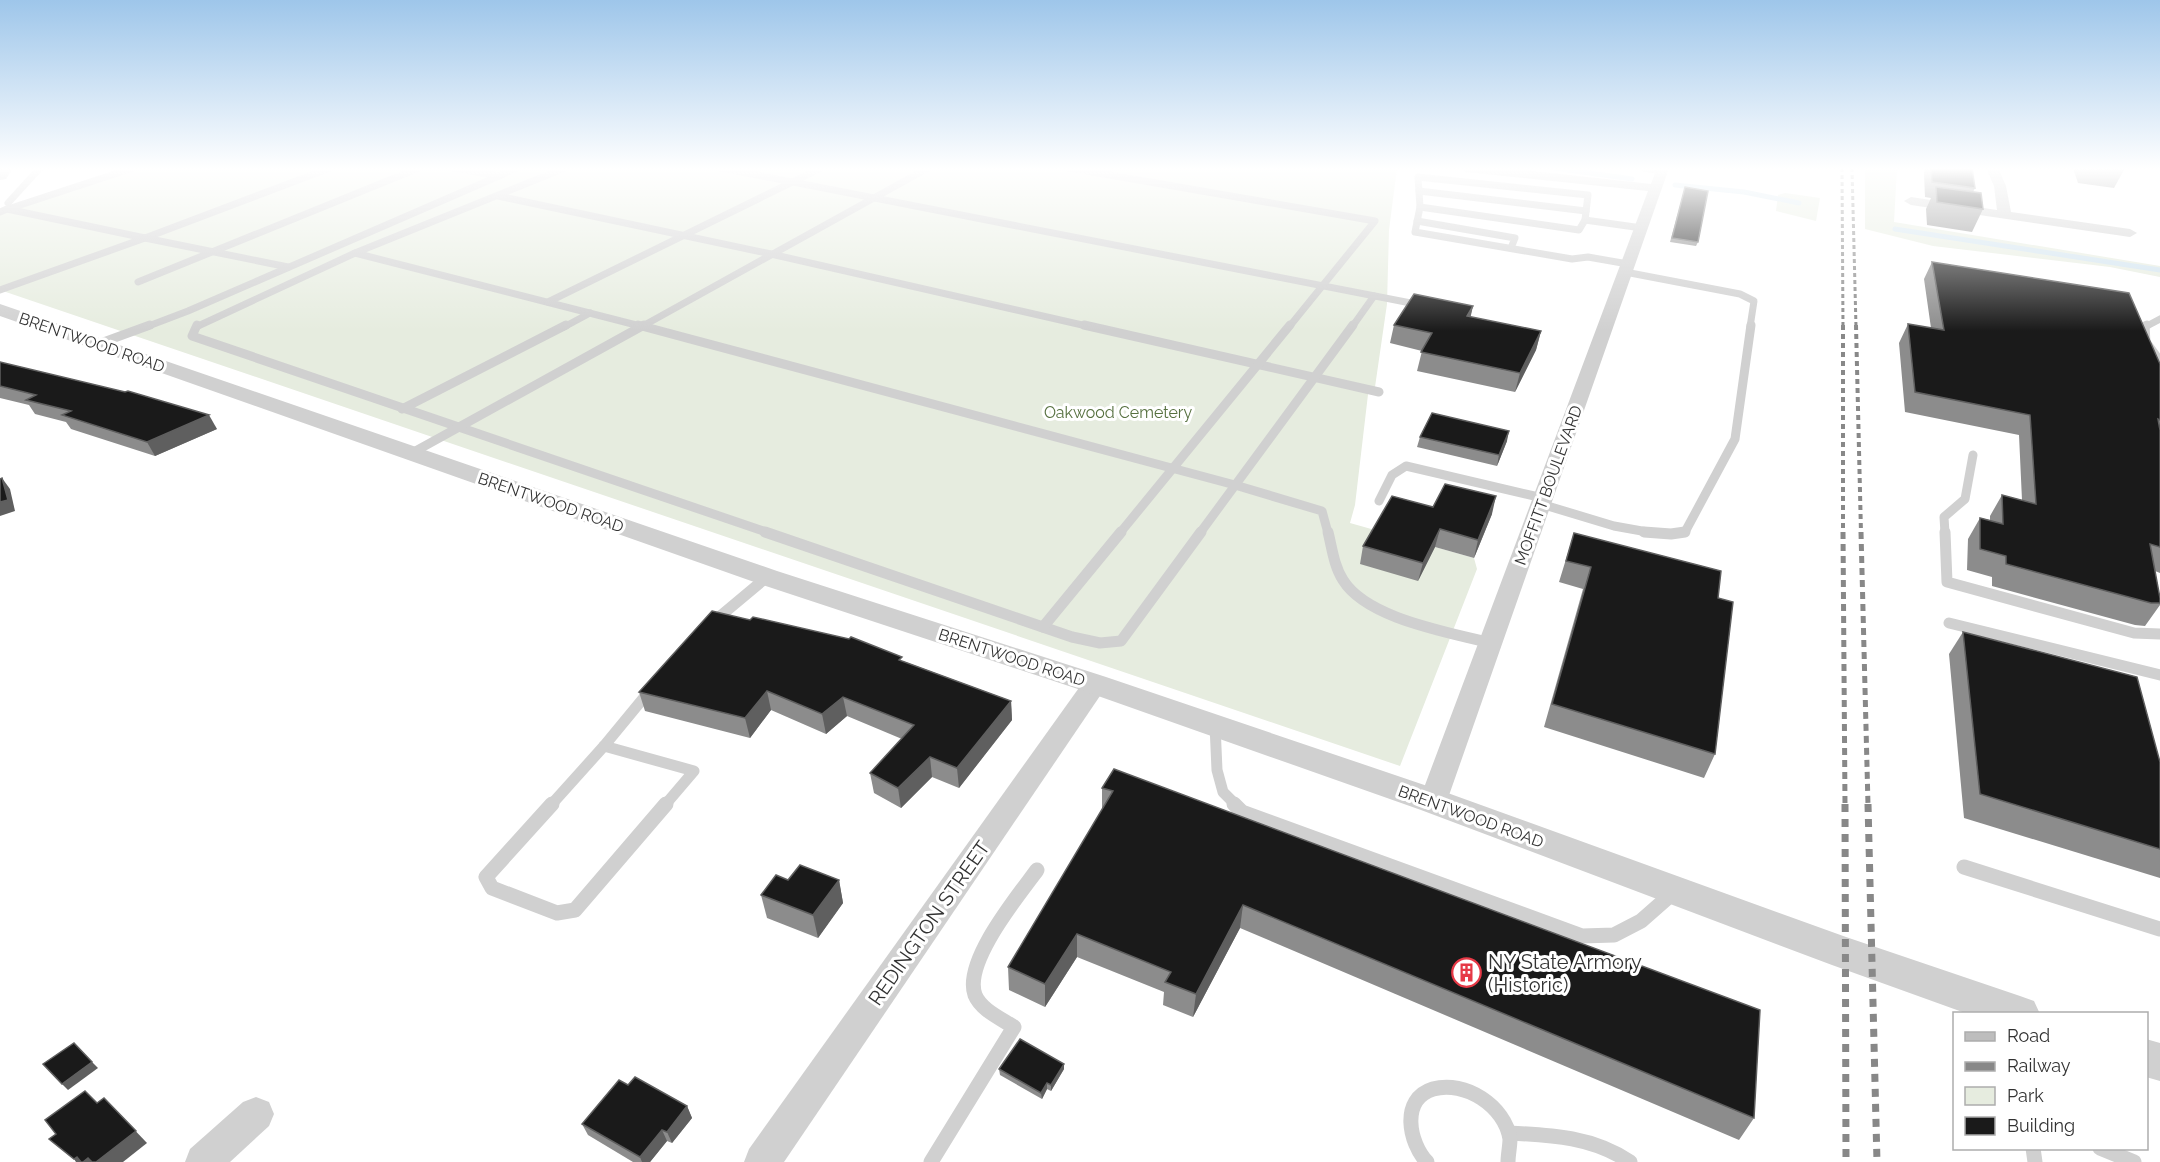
<svg xmlns="http://www.w3.org/2000/svg" width="2160" height="1162" viewBox="0 0 2160 1162" font-family="Raleway,sans-serif">
  <style>
    .green { fill: #e6ecdf }
    .lines { fill: none; stroke-linecap: round; stroke-linejoin: round }
    .stream { stroke: #cfe2ee; stroke-width: 5 }
    .service-far3 { stroke: #d0d0d0; stroke-width: 7 }
    .service-far2 { stroke: #d0d0d0; stroke-width: 9 }
    .service-far1 { stroke: #d0d0d0; stroke-width: 11 }
    .service { stroke: #d0d0d0; stroke-width: 15 }
    .minor { fill: #d0d0d0; fill-rule: evenodd }
    .tertiary { fill: #d0d0d0; fill-rule: evenodd }
    .secondary { fill: #bdbdbd; fill-rule: evenodd }
    .rail-far3 { stroke: #888; stroke-width: 3; stroke-dasharray: 4 3; stroke-linecap: butt }
    .rail-far2 { stroke: #888; stroke-width: 4; stroke-dasharray: 5 4; stroke-linecap: butt }
    .rail-far1 { stroke: #888; stroke-width: 5; stroke-dasharray: 7 5; stroke-linecap: butt }
    .rail { stroke: #888; stroke-width: 7; stroke-dasharray: 8 7; stroke-linecap: butt }
    .wall { fill: #8c8c8c }
    .shaded-wall { fill: #5f5f5f }
    .building { fill: #1a1a1a; stroke: #5f5f5f; stroke-width: 1.5 }
    .labels { text-anchor: middle; stroke-width: 6; stroke-linejoin: round; paint-order: stroke }
    .street-label { font-size: 16px; fill: #333; stroke: #fff }
    .park-label { font-size: 16px; fill: #56703f; stroke: #fff }
    .near-street-label { font-size: 20px; fill: #333; stroke: #fff }
    .near-poi-label { font-size: 20px; fill: #333; stroke: #fff; text-anchor: start }
  </style>
  <rect width="100%" height="100%" fill="#fff"/>
  <g class="green">
    <polygon points="126,168 1397,168 1389,230 1387,304 1375,387 1369,386 1355,505 1350,523 1474,558 1477,569 1400,766 0,290 0,209"/>
    <polygon points="1865,168 1897,168 1894,222 2160,266 2160,277 2110,267 1933,246 1865,229"/>
    <polygon points="1785,193 1820,198 1816,221 1776,211 1778,195"/>
  </g>
  <g class="lines">
    <g class="stream">
      <polyline points="1554,168 1632,179"/>
      <polyline points="1675,185 1744,192 1799,203"/>
      <polyline points="1895,229 2160,270"/>
    </g>
    <g class="service-far3">
      <polyline points="721,168 1421,305"/>
      <polyline points="1069,168 1375,221 1289,327"/>
      <polyline points="1644,168 1662,171"/>
      <polyline points="499,176 516,168"/>
      <polygon points="1418,177 1588,195 1585,220 1579,230 1420,207"/>
      <polyline points="1419,191 1586,211"/>
      <polyline points="498,196 771,254 1091,327"/>
      <polyline points="8,203 40,168"/>
      <polyline points="1420,207 1415,232 1572,259 1588,257 1628,264"/>
      <polyline points="8,209 133,168"/>
      <polyline points="0,212 7,209 145,238 0,290"/>
      <polyline points="1585,220 1642,228"/>
      <polyline points="1417,221 1515,238 1511,248"/>
      <polyline points="145,238 330,168"/>
      <polyline points="145,238 288,267"/>
      <polyline points="355,253 644,327"/>
      <polyline points="1625,272 1740,294 1754,301 1750,327"/>
      <polyline points="138,282 419,168"/>
      <polyline points="548,302 821,168"/>
      <polyline points="146,327 188,311 499,176 453,168"/>
      <polyline points="196,327 355,253 565,168"/>
      <polyline points="564,327 590,313"/>
      <polyline points="641,327 928,168"/>
      <polyline points="1352,327 1374,296"/>
      <polyline points="2145,327 2160,319"/>
    </g>
    <g class="service-far2">
      <polyline points="197,325 192,336 769,533"/>
      <polyline points="638,325 1235,485 1322,511 1328,533"/>
      <polyline points="1084,325 1379,392"/>
      <polyline points="2147,325 2145,326 2146,342 2160,361"/>
      <polyline points="98,344 150,325"/>
      <polyline points="402,409 566,325"/>
      <polyline points="412,453 644,325"/>
      <polyline points="1379,501 1392,475 1406,466 1543,498"/>
      <polyline points="1541,504 1614,526 1653,533"/>
      <polyline points="1120,533 1290,325"/>
      <polyline points="1200,533 1353,325"/>
      <polyline points="1677,533 1685,532 1735,439 1751,325"/>
      <polyline points="1945,533 1944,517 1965,499 1973,455"/>
    </g>
    <g class="service-far1">
      <polyline points="765,532 1072,637 1100,643 1121,641 1201,532"/>
      <path d="M1328 532C1332 548 1334 566 1343 580 1367 619 1449 632 1490 643"/>
      <polyline points="1644,532 1671,534 1685,532"/>
      <polyline points="1945,532 1947,582 2134,633 2160,634"/>
      <polyline points="712,623 767,577"/>
      <polyline points="1949,623 2160,675"/>
      <polyline points="1043,627 1121,532"/>
      <polyline points="1215,725 1217,770 1223,792 1236,805"/>
      <polyline points="604,746 694,771 665,805"/>
      <polyline points="604,746 651,689"/>
      <polyline points="551,805 604,746"/>
    </g>
    <g class="service">
      <polyline points="552,804 486,877 492,888 557,913 575,910 666,804"/>
      <polyline points="1234,804 1242,812 1582,936 1614,935 1641,921 1674,892"/>
      <polyline points="1964,867 2160,929"/>
      <path d="M1509 1133C1553 1135 1593 1137 1630 1162"/>
      <polyline points="2033,1148 2035,1162"/>
      <polyline points="2100,1148 2134,1162"/>
      <path d="M931 1162 1014 1027C1002 1019 981 1010 975 995 963 962 1018 896 1037 870"/>
      <path d="M1427 1162C1409 1143 1400 1099 1433 1089 1465 1080 1505 1106 1510 1139 1510 1146 1508 1155 1508 1162"/>
    </g>
    <g class="minor">
      <polygon points="1460,168 1506,168 1651,184 1657,168 1669,168 1447,801 1443,809 1433,812 1423,809 1419,801 1648,191 1466,172"/>
      <polygon points="1986,168 1998,168 2006,186 2011,212 2130,229 2137,233 2130,237 1911,205 1904,201 1911,197 1997,210 1994,186"/>
      <polygon points="1095,675 1104,678 1108,684 1104,690 784,1162 744,1162 749,1149 1086,678"/>
      <polygon points="256,1097 269,1102 274,1114 269,1126 230,1162 185,1162 190,1149 243,1102"/>
    </g>
    <g class="tertiary">
      <polygon points="0,304 777,571 1106,677 1445,792 1846,937 2020,996 2034,1001 2040,1014 1968,1014 1832,965 1421,810 1084,691 757,583 0,316"/>
      <polygon points="2146,1039 2160,1043 2160,1081 2146,1077"/>
    </g>
    <polygon class="secondary" points="0,168 13,168 6,179 0,180"/>
    <g class="rail-far3">
      <polyline points="1842,168 1843,327"/>
      <polyline points="1852,168 1856,327"/>
    </g>
    <g class="rail-far2">
      <polyline points="1843,325 1843,533"/>
      <polyline points="1856,325 1861,533"/>
    </g>
    <g class="rail-far1">
      <polyline points="1843,532 1845,805"/>
      <polyline points="1861,532 1868,805"/>
    </g>
    <g class="rail">
      <polyline points="1845,804 1846,1162"/>
      <polyline points="1868,804 1877,1162"/>
    </g>
  </g>
  <g class="wall">
    <polygon points="1925,168 1972,168 1975,188 1973,192 1983,209 1972,232 1927,225 1926,209 1931,198 1925,197 1924,173"/>
    <polygon points="2073,168 2125,168 2114,188 2078,183"/>
    <polygon points="1685,187 1698,242 1696,246 1670,242"/>
    <polygon points="1932,262 2160,364 2160,573 2155,571 2160,598 2160,605 2145,626 2135,625 1992,586 1992,577 1967,570 1968,539 1980,518 1990,520 1990,516 2002,495 2022,500 2019,435 1905,412 1899,343 1908,324 1931,328 1924,279"/>
    <polygon points="1473,306 1470,317 1541,331 1536,350 1515,392 1417,371 1422,351 1390,343 1394,325"/>
    <polygon points="0,362 217,429 155,456 71,429 66,422 35,414 29,405 0,398"/>
    <polygon points="1420,437 1507,441 1497,466 1417,447"/>
    <polygon points="1433,507 1492,514 1474,558 1435,547 1418,581 1360,564 1363,546"/>
    <polygon points="1574,533 1718,598 1715,754 1704,778 1544,727 1583,589 1559,582"/>
    <polygon points="1963,632 2160,762 2160,878 1964,818 1949,654"/>
    <polygon points="903,661 1011,701 1012,720 959,788 932,777 901,808 874,793 870,773 902,739 847,716 826,734 771,710 750,738 645,711 639,692"/>
    <polygon points="1114,769 1754,1118 1739,1140 1240,928 1193,1017 1163,1005 1164,992 1077,957 1045,1007 1009,990 1008,967 1102,810 1102,788"/>
    <polygon points="788,880 839,880 843,903 818,938 767,918 761,895"/>
    <polygon points="999,1069 1064,1069 1051,1091 1047,1089 1042,1099 1000,1075"/>
    <polygon points="628,1085 687,1106 692,1118 672,1143 667,1141 650,1162 633,1162 588,1135 582,1124"/>
  </g>
  <g class="shaded-wall">
    <polygon points="1473,306 1469,324 1467,316"/>
    <polygon points="1541,331 1536,350 1515,392 1520,373"/>
    <polygon points="209,415 217,429 155,456 147,442"/>
    <polygon points="1509,431 1507,441 1497,466 1499,455"/>
    <polygon points="2,478 10,489 15,511 0,516 0,502"/>
    <polygon points="1496,496 1492,514 1474,558 1478,540"/>
    <polygon points="1440,529 1435,547 1418,581 1423,563"/>
    <polygon points="767,691 771,710 750,738 745,718"/>
    <polygon points="843,697 847,716 826,734 822,714"/>
    <polygon points="1011,701 1012,720 959,788 957,768"/>
    <polygon points="930,757 932,777 901,808 898,788"/>
    <polygon points="839,880 843,903 818,938 813,915"/>
    <polygon points="1243,905 1240,928 1193,1017 1196,994"/>
    <polygon points="1077,934 1077,957 1045,1007 1045,984"/>
    <polygon points="92,1062 98,1068 68,1090 62,1084"/>
    <polygon points="1064,1064 1064,1069 1051,1091 1051,1085"/>
    <polygon points="1047,1083 1047,1089 1042,1099 1041,1093"/>
    <polygon points="104,1098 147,1143 123,1162 96,1162"/>
    <polygon points="687,1106 692,1118 672,1143 667,1132"/>
    <polygon points="662,1130 667,1141 650,1162 642,1162 640,1157"/>
    <polygon points="77,1157 82,1162 76,1162 74,1159"/>
    <polygon points="88,1158 93,1162 83,1162"/>
  </g>
  <g class="building">
    <polygon points="1931,168 1972,168 1975,188 1932,182"/>
    <polygon points="1685,187 1708,191 1698,242 1672,238"/>
    <polygon points="1936,187 1981,193 1983,209 1937,202"/>
    <polygon points="1932,262 2129,293 2160,364 2160,420 2158,419 2160,430 2160,547 2150,544 2160,598 2160,603 2151,603 2006,564 2006,556 1980,549 1980,518 2003,524 2002,495 2036,504 2030,415 1915,392 1908,324 1944,330"/>
    <polygon points="1414,294 1473,306 1467,316 1541,331 1520,373 1421,352 1432,333 1394,325"/>
    <polygon points="0,362 125,392 128,391 209,415 147,442 62,415 71,411 26,400 36,395 0,386"/>
    <polygon points="1432,413 1509,431 1499,455 1420,437"/>
    <polygon points="2,478 8,500 0,502 0,479"/>
    <polygon points="1445,484 1496,496 1478,540 1440,529 1423,563 1363,546 1392,496 1433,507"/>
    <polygon points="1574,533 1721,571 1718,598 1733,602 1715,754 1552,704 1591,567 1566,561"/>
    <polygon points="712,611 750,620 753,617 849,639 851,637 902,657 899,660 1011,701 957,768 930,757 898,788 870,773 914,725 843,697 822,714 767,691 745,718 639,692"/>
    <polygon points="1963,632 2137,677 2160,762 2160,849 1980,794"/>
    <polygon points="1114,769 1760,1010 1754,1118 1243,905 1196,994 1165,982 1171,972 1077,934 1045,984 1008,967 1113,791 1102,788"/>
    <polygon points="800,865 839,880 813,915 761,895 776,875 788,880"/>
    <polygon points="1020,1039 1064,1064 1051,1085 1047,1083 1041,1093 999,1069"/>
    <polygon points="74,1043 92,1062 62,1084 43,1064"/>
    <polygon points="635,1077 687,1106 667,1132 662,1130 640,1157 582,1124 619,1080 628,1085"/>
    <polygon points="85,1091 97,1103 104,1098 136,1131 96,1162 92,1162 88,1158 83,1162 81,1162 77,1157 74,1159 49,1139 56,1134 45,1120"/>
  </g>
  <linearGradient id="sky" x2="0" y2="1"><stop stop-color="#9ec6ea"/><stop offset="0.51" stop-color="#fff"/><stop offset="1" stop-color="#fff" stop-opacity="0"/></linearGradient>
  <rect width="2160" height="331" fill="url(#sky)"/>
  <defs>
    <symbol id="building-ring" viewBox="-11 -11 22 22"><circle r="9.5" fill="#fff" stroke="#e63946" stroke-width="1.5"/><path d="M-4-6H4V6H1V3H-1V6H-4ZM-2.5-4.3h1.7v1.8h-1.7ZM.8-4.3h1.7v1.8H.8ZM-2.5-1h1.7V.8h-1.7ZM.8-1h1.7V.8H.8Z" fill="#e63946"/></symbol>
  </defs>
  <g fill-rule="evenodd">
    <use href="#building-ring" x="1450" y="956" width="33" height="33"/>
  </g>
  <g class="labels">
    <g class="street-label">
      <text transform="translate(92 342) rotate(19)" y="6">BRENTWOOD ROAD</text>
      <text transform="translate(1548 485) rotate(-70)" y="6">MOFFITT BOULEVARD</text>
      <text transform="translate(551 502) rotate(19)" y="6">BRENTWOOD ROAD</text>
      <text transform="translate(1012 657) rotate(18)" y="6">BRENTWOOD ROAD</text>
      <text transform="translate(1471 816) rotate(20)" y="6">BRENTWOOD ROAD</text>
    </g>
    <g class="park-label">
      <text x="1118" y="418">Oakwood Cemetery</text>
    </g>
    <g class="near-street-label">
      <text transform="translate(929 923) rotate(-55)" y="7">REDINGTON STREET</text>
    </g>
    <g class="near-poi-label">
      <text x="1488" y="969">NY State Armory<tspan x="1488" dy="23">(Historic)</tspan></text>
    </g>
  </g>
  <rect x="1953" y="1012" width="195" height="138" fill="#ffffff" stroke="#adadad" stroke-width="1.5"/>
  <rect x="1965" y="1032" width="30" height="9" fill="#bdbdbd" stroke="#adadad" stroke-width="1.5"/>
  <text x="2007" y="1042" font-size="18" fill="#333333">Road</text>
  <rect x="1965" y="1062" width="30" height="9" fill="#888888" stroke="#adadad" stroke-width="1.5"/>
  <text x="2007" y="1072" font-size="18" fill="#333333">Railway</text>
  <rect x="1965" y="1087" width="30" height="18" fill="#e6ecdf" stroke="#adadad" stroke-width="1.5"/>
  <text x="2007" y="1102" font-size="18" fill="#333333">Park</text>
  <rect x="1965" y="1117" width="30" height="18" fill="#1a1a1a" stroke="#adadad" stroke-width="1.5"/>
  <text x="2007" y="1132" font-size="18" fill="#333333">Building</text>
</svg>
